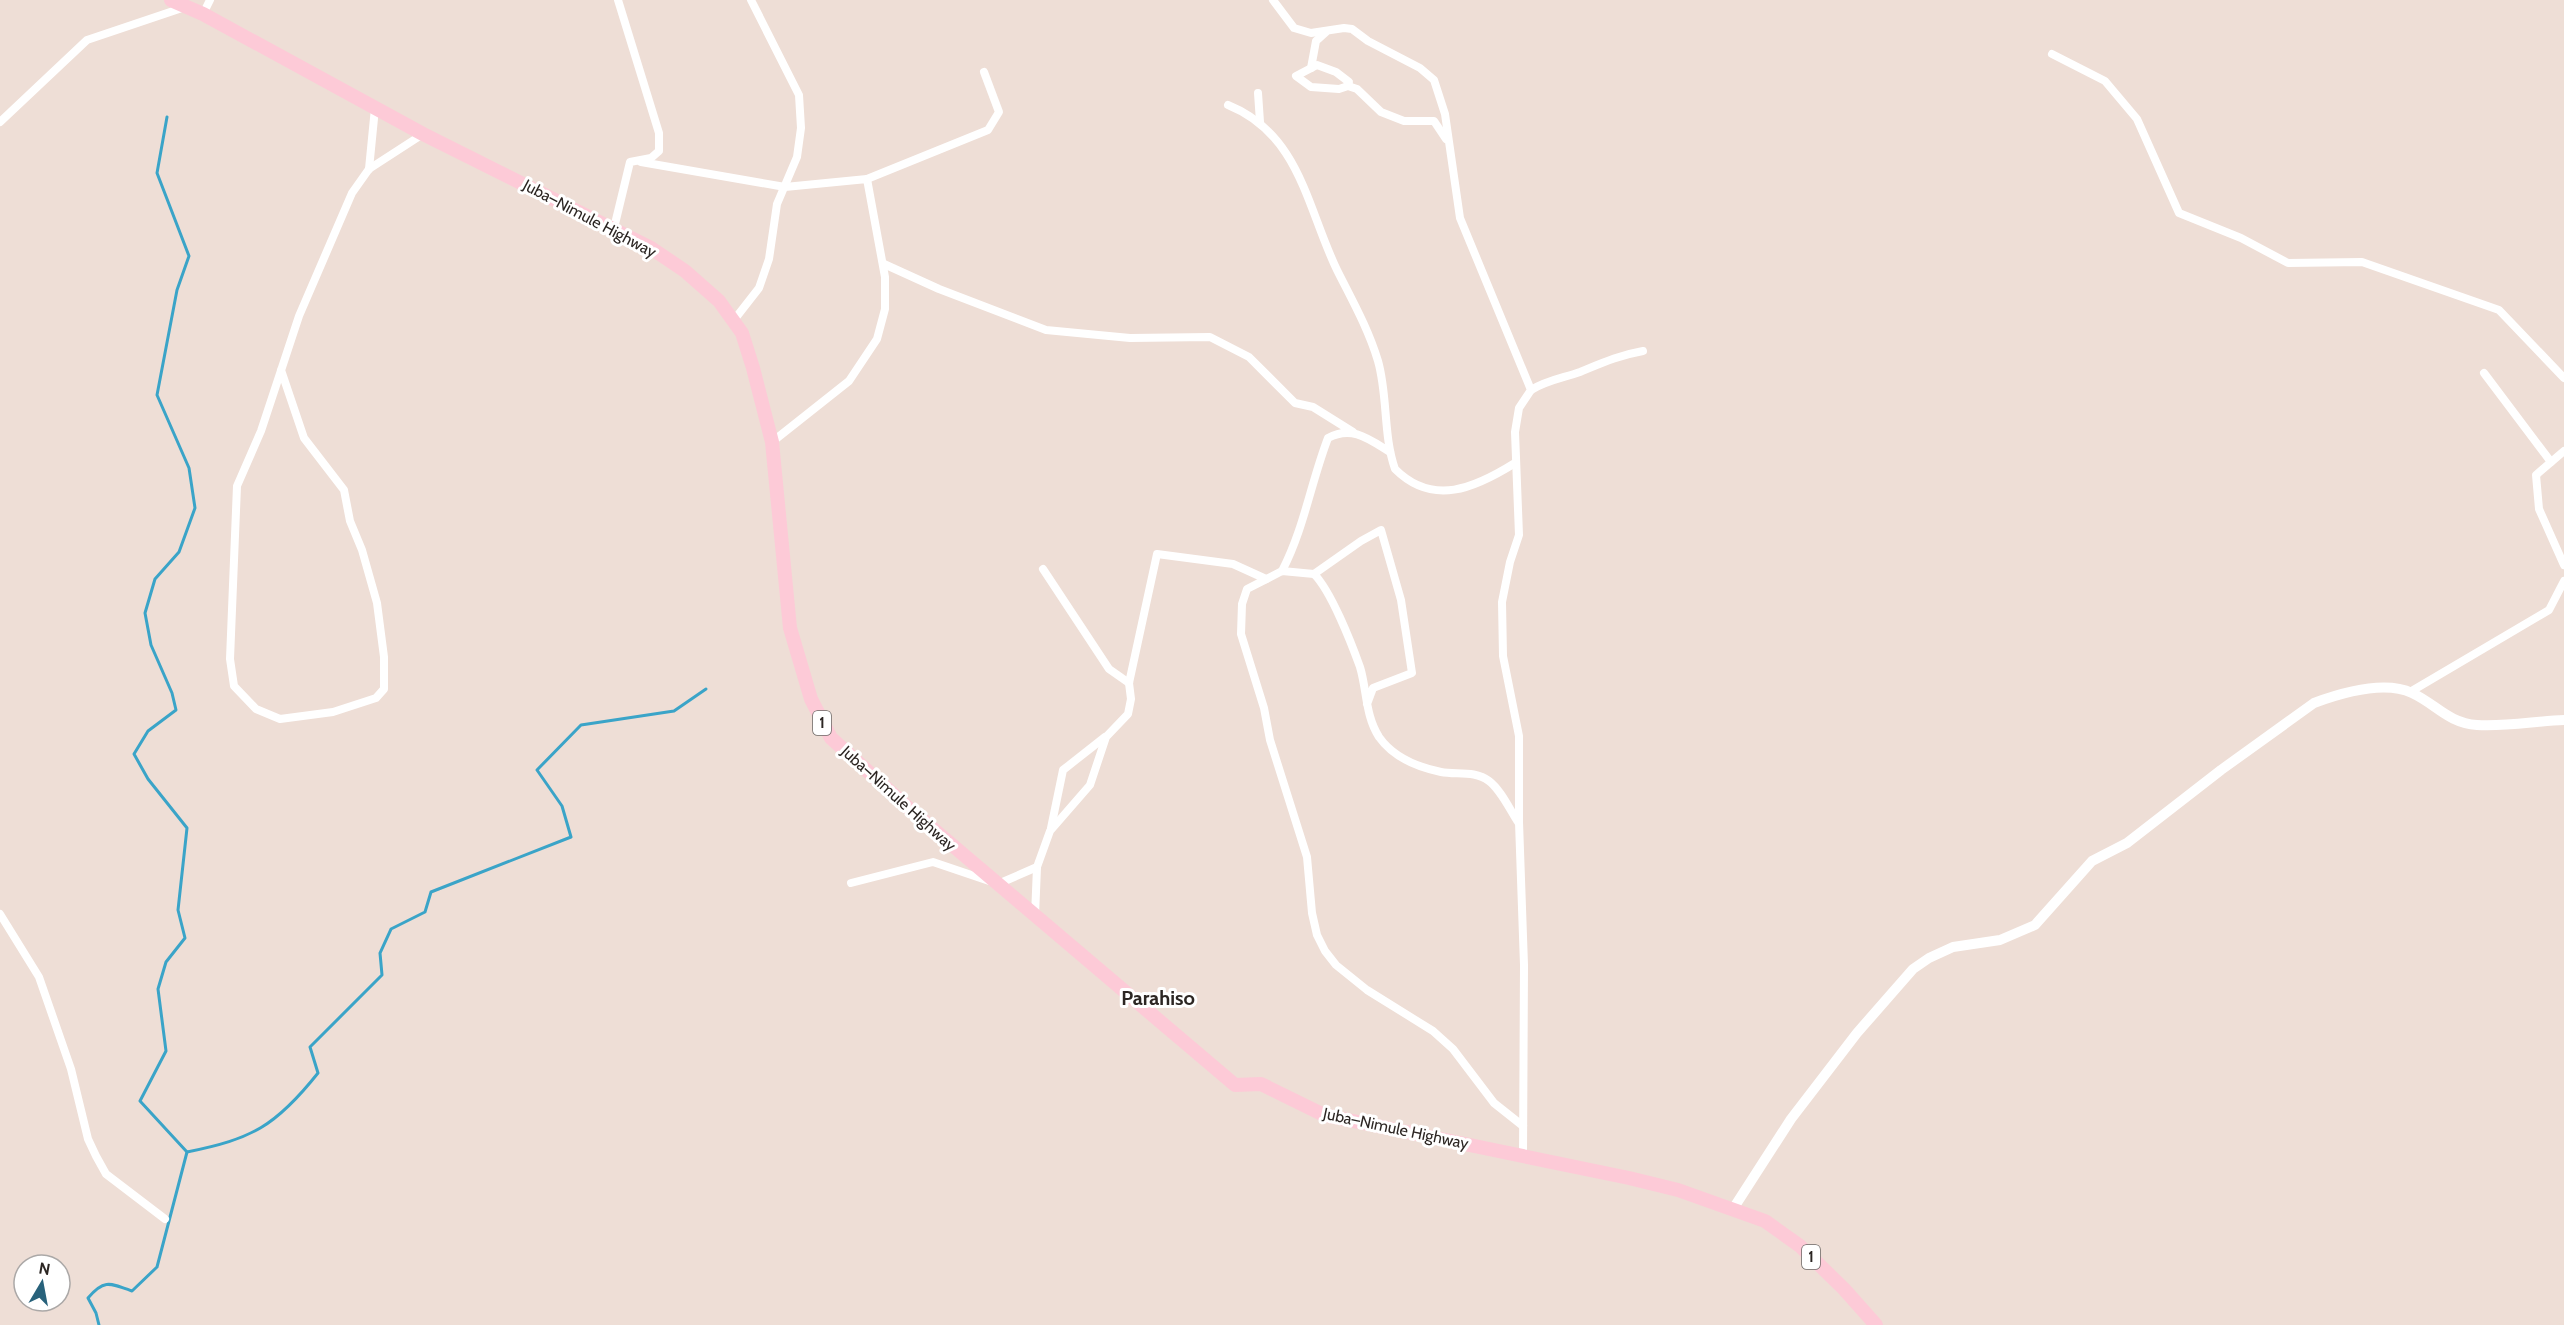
<svg xmlns="http://www.w3.org/2000/svg" width="2564" height="1325" viewBox="0 0 2564 1325" font-family="Cabin,sans-serif">
  <style>
    .lines { fill: none; stroke-linecap: round; stroke-linejoin: round }
    .stream { stroke: #3aa4c8; stroke-width: 3 }
    .minor { stroke: #fff; stroke-width: 8 }
    .tertiary { stroke: #fff; stroke-width: 10 }
    .primary { stroke: #fdcad7; stroke-width: 14 }
    .labels { text-anchor: middle; stroke-width: 6; stroke-linejoin: round; paint-order: stroke }
    .shield { fill: #fff; stroke: #6b6765; stroke-width: 1.5 }
    .shield-label { font-size: 15px; font-weight: bold; fill: #2c2623 }
    .street-label { font-size: 16px; fill: #2c2623; stroke: #fff }
    .quarter-label { font-size: 20px; font-weight: bold; fill: #2c2623; stroke: #fff }
  </style>
  <rect width="100%" height="100%" fill="#eeded6"/>
  <g class="lines">
    <g class="stream">
      <path d="M187 1152C252 1139 276 1126 318 1073L310 1047 382 975 380 953 391 929 425 912 431 892 571 837 562 806 537 770 581 725 674 711 706 689"/>
      <path d="M99 1325 96 1313 88 1298C104 1279 110 1283 132 1291L157 1267 187 1152 140 1101 166 1051 158 989 166 962 185 938 178 910 187 828 148 779 134 754 148 731 176 710 172 693 151 645 145 613 155 579 179 552 195 508 189 468 157 395 177 290 189 256 157 173 167 117"/>
    </g>
    <g class="minor">
      <polyline points="1273,0 1294,28 1311,33 1344,28 1352,29 1368,41 1420,68 1434,80 1445,114 1460,218 1531,390 1519,408 1515,432 1519,535 1510,562 1502,602 1503,656 1519,736 1519,822 1524,965 1523,1155"/>
      <polyline points="203,14 210,0"/>
      <polyline points="2052,54 2105,81 2137,119 2179,213 2241,238 2288,263 2362,262 2499,310 2564,378"/>
      <polyline points="1311,68 1316,41 1326,32"/>
      <polyline points="1348,86 1349,82 1336,72 1317,65 1296,76 1311,87 1339,89 1348,86 1357,89 1381,112 1404,121 1434,121 1446,139"/>
      <polyline points="1258,93 1260,122"/>
      <path d="M1228 105C1300 134 1307 208 1337 270 1352 300 1368 328 1378 361 1388 396 1383 435 1395 469 1433 507 1475 488 1515 463"/>
      <polyline points="0,122 87,40 185,7"/>
      <polyline points="641,162 785,187 867,179 885,277 885,309 877,339 849,381 772,442"/>
      <polyline points="369,169 375,108"/>
      <polyline points="867,179 988,130 999,112 984,72"/>
      <polyline points="614,228 630,162 651,158 659,151 659,133 618,0"/>
      <polyline points="884,264 939,289 1046,330 1130,338 1210,337 1249,357 1295,403 1313,407 1353,432"/>
      <polyline points="734,320 759,288 769,259 777,204 797,157 801,128 799,95 751,0"/>
      <polyline points="281,370 304,438 344,490 350,521 362,550 377,603 384,657 384,689 376,698 333,712 280,719 256,709 234,686 230,659 237,486 261,431 299,316 352,193 369,169 423,134"/>
      <polyline points="2484,373 2551,462"/>
      <path d="M1531 390C1547 380 1563 378 1580 372 1602 363 1620 355 1643 351"/>
      <polyline points="2564,451 2536,475 2539,509 2564,565"/>
      <polyline points="1043,569 1109,669 1129,683"/>
      <path d="M1282 571C1304 529 1311 482 1328 438 1352 425 1369 439 1390 452"/>
      <polyline points="1314,574 1282,571 1247,589 1242,604 1241,634 1264,708 1270,740 1307,857 1312,913 1317,935 1325,951 1336,965 1367,990 1433,1031 1453,1049 1494,1103 1523,1126"/>
      <polyline points="2410,692 2549,610 2564,581"/>
      <path d="M1367 704 1373 688 1412 673 1401 600 1381 530 1361 541 1314 574C1331 591 1351 642 1360 667 1367 690 1365 715 1379 737 1393 757 1417 767 1441 772 1456 775 1475 770 1489 781 1501 790 1510 810 1518 822"/>
      <polyline points="1051,828 1063,770 1105,737"/>
      <polyline points="851,883 933,862 998,884 1037,867 1050,831 1090,785 1106,737 1128,714 1131,699 1129,683 1157,554 1233,564 1266,579"/>
      <polyline points="0,914 39,977 71,1069 88,1139 96,1156 106,1174 165,1219"/>
      <polyline points="1035,916 1037,867"/>
    </g>
    <path class="tertiary" d="M1733 1209 1791 1119 1857 1033 1913 969 1929 958 1953 947 2000 940 2035 925 2092 861 2127 843 2221 770 2314 703C2341 693 2384 680 2412 693 2436 704 2448 723 2477 725 2505 727 2536 721 2564 720"/>
    <polyline class="primary" points="171,0 203,14 423,134 651,248 685,271 719,301 742,333 753,368 772,442 790,628 811,699 831,738 905,805 1235,1085 1261,1084 1324,1115 1629,1178 1678,1190 1765,1221 1800,1246 1844,1289 1876,1325"/>
  </g>
  <g class="labels">
    <g class="shield">
      <rect x="813" y="711" width="18" height="24" rx="4.5"/>
      <rect x="1802" y="1245" width="18" height="24" rx="4.5"/>
    </g>
    <g class="shield-label">
      <text x="822" y="728">1</text>
      <text x="1811" y="1262">1</text>
    </g>
    <g class="street-label">
      <text transform="translate(590 218) rotate(28)" y="6">Juba–Nimule Highway</text>
      <text transform="translate(899 798) rotate(42)" y="6">Juba–Nimule Highway</text>
      <text transform="translate(1396 1128) rotate(12)" y="6">Juba–Nimule Highway</text>
    </g>
    <g class="quarter-label">
      <text x="1158" y="1005">Parahiso</text>
    </g>
  </g>
  <g transform="translate(42 1283) rotate(10)"><circle r="28" fill="#ffffff" stroke="#aba8a7" stroke-width="1.5"/>
  <path d="M0-4.5L10 22L0 15L-10 22Z" fill="#28627b"/>
  <text y="-9" font-size="16" font-weight="bold" text-anchor="middle" fill="#2c2623">N</text>
  </g>
</svg>
